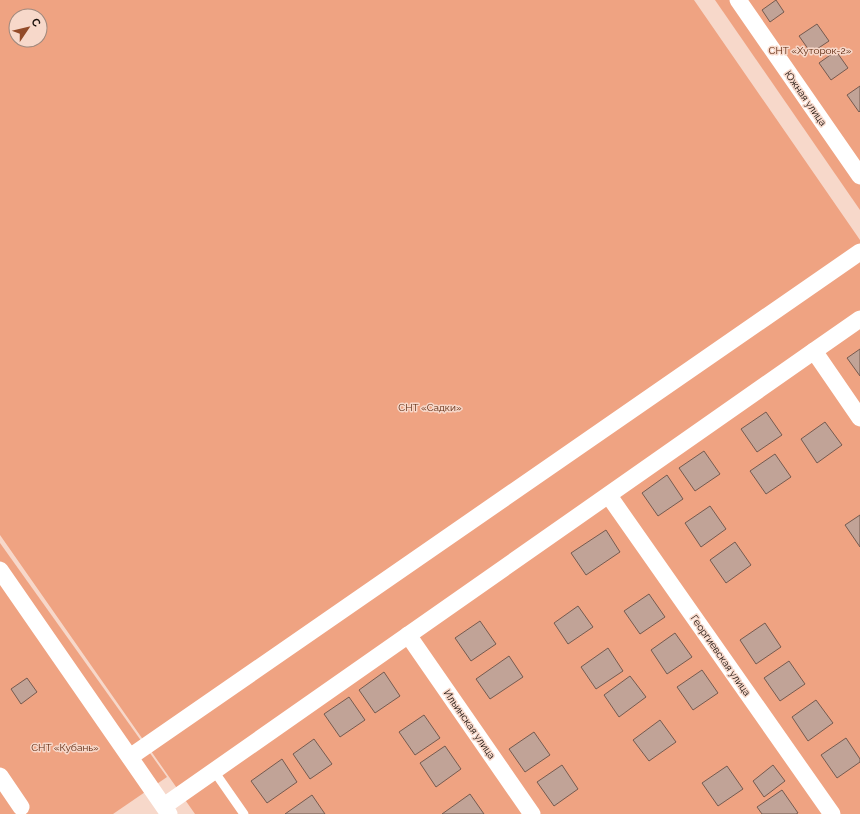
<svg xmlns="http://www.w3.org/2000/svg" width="860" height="814" viewBox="0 0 860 814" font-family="Raleway,sans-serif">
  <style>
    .green { fill: #efa382; fill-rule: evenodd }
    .building { fill: #c1a397; stroke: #755a4f }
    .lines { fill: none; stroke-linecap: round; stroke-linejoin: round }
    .lane { stroke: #fff; stroke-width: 9 }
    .street { stroke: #fff; stroke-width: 17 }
    .labels { text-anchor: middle; stroke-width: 3; stroke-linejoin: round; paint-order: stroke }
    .park-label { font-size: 10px; fill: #5e290f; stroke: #f7d8ca }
    .street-label { font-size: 10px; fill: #190f0a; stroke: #f7d8ca }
  </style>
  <rect width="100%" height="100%" fill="#f7d8ca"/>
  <g class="green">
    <path d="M0 0H694L860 240V814H195L0 535ZM16 16H40V40H16Z"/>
    <polygon points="715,0 860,0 860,210"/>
    <polygon points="0,543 167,777 113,814 0,814"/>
  </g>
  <g class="building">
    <polygon points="776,0 784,12 770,22 762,10"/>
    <polygon points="817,24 829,41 811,53 799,36"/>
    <polygon points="836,51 848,68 831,80 819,63"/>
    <polygon points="860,86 860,111 859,112 847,95"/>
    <polygon points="860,349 860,376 847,358"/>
    <polygon points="766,412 782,435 757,452 741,429"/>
    <polygon points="825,422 842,445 817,463 801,439"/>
    <polygon points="704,451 720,474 695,491 679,468"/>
    <polygon points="775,454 791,477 766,494 750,471"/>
    <polygon points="667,475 683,499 658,516 642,493"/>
    <polygon points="710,506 726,529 701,547 685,523"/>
    <polygon points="860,515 860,547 845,525"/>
    <polygon points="606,530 620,552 586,575 571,553"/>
    <polygon points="735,542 751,565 726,583 710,560"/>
    <polygon points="649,594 665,617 640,634 624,611"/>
    <polygon points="578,606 593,627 568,644 554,623"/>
    <polygon points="480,621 496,644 471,661 455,638"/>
    <polygon points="765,623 781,647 756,664 740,640"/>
    <polygon points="675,633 692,657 667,674 651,650"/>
    <polygon points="608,648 623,671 596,689 581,667"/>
    <polygon points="509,656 523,677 490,699 476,679"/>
    <polygon points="789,661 805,684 780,701 764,678"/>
    <polygon points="702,670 718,693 693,710 677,687"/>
    <polygon points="384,672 400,696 375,713 359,690"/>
    <polygon points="630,676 646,697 619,717 604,695"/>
    <polygon points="27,678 37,692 21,704 11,689"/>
    <polygon points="349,697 365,720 340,737 324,714"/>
    <polygon points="816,700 833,723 808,741 792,717"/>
    <polygon points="424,715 440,738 415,755 399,732"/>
    <polygon points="660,720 676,742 649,761 633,740"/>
    <polygon points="534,732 550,755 525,772 509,749"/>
    <polygon points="846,738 860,759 860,762 837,778 821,755"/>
    <polygon points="314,739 332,764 310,779 293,754"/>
    <polygon points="445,746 461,769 436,787 420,763"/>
    <polygon points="282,759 297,782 267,803 251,781"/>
    <polygon points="562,765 578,789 554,806 537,782"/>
    <polygon points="773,765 785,781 764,797 753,781"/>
    <polygon points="727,766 743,789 718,806 702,783"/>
    <polygon points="782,790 798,813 796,814 762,814 757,807"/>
    <polygon points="470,794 484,814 442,814"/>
    <polygon points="312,795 325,814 285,814"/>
  </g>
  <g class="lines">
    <polyline class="lane" points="214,771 244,814"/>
    <g class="street">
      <polyline points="738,0 860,176"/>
      <polyline points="814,351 860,319"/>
      <polyline points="609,496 832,814"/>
      <polyline points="0,570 169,814"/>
      <polyline points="408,635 532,814"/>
      <polyline points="130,757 860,252"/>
      <polyline points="0,776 21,807"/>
      <path d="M164 806C380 654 598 504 814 351L860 418"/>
    </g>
  </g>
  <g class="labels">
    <g class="park-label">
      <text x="810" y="54">СНТ «Хуторок-2»</text>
      <text x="430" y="411">СНТ «Садки»</text>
      <text x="65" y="751">СНТ «Кубань»</text>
    </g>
    <g class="street-label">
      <text transform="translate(806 98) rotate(55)" y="4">Южная улица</text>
      <text transform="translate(721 655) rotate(55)" y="4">Георгиевская улица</text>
      <text transform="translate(470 724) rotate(55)" y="4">Ильинская улица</text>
    </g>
  </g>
  <g transform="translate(28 28) rotate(55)"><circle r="19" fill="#f7d8ca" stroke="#9e887d"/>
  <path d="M0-3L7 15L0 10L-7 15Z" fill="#924a28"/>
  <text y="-6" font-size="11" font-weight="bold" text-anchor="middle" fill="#190f0a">С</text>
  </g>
</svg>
